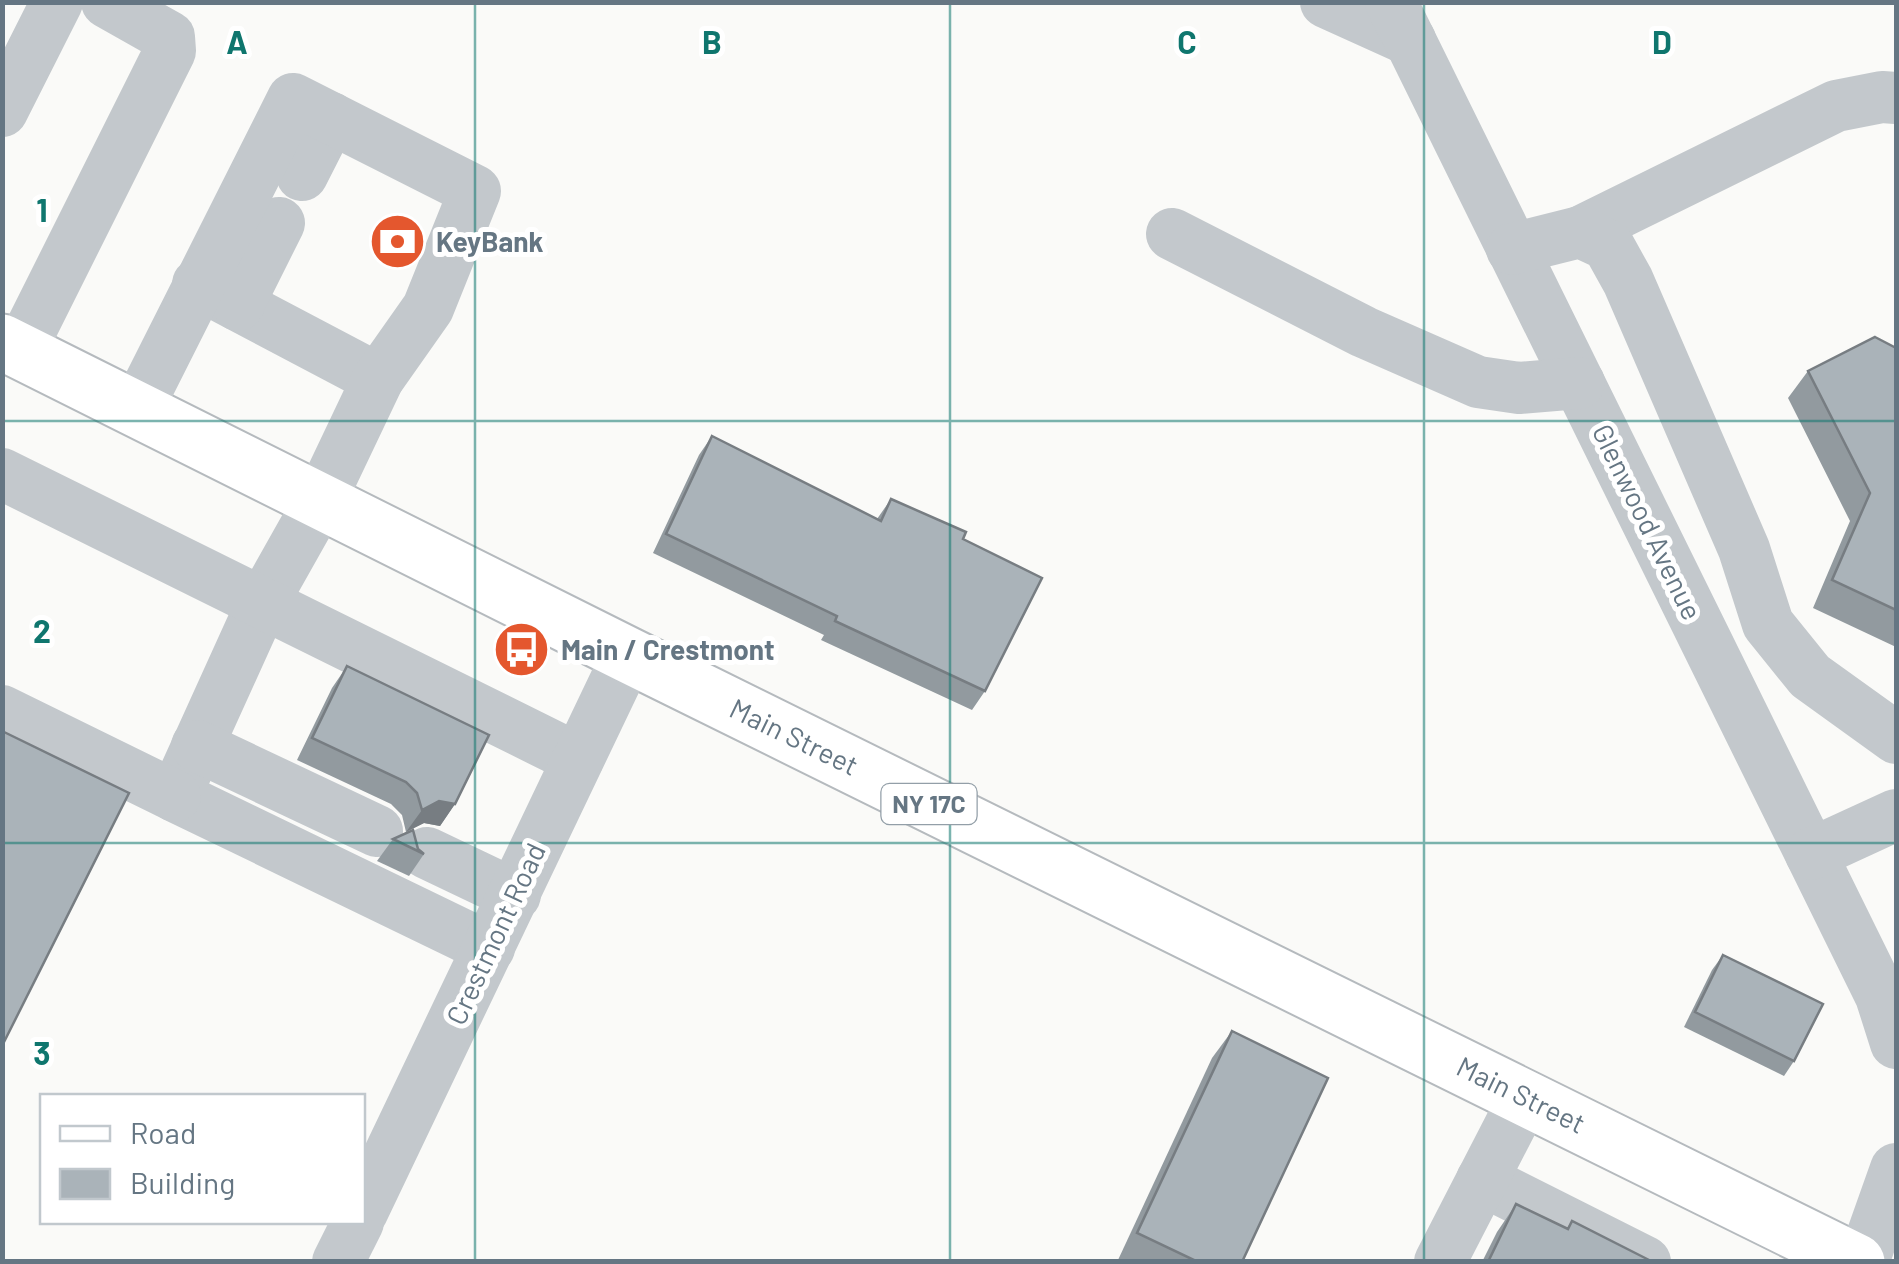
<svg xmlns="http://www.w3.org/2000/svg" width="1899" height="1264" viewBox="0 0 1899 1264" font-family="Barlow,sans-serif">
  <style>
    .lines { fill: none; stroke-linecap: round; stroke-linejoin: round }
    .major-casing { stroke: #b5babe; stroke-width: 59 }
    .minor { stroke: #c3c8cc; stroke-width: 52 }
    .major { stroke: #fff; stroke-width: 55 }
    .wall { fill: #929a9f }
    .shaded-wall { fill: #777d82 }
    .building { fill: #aab3b9; stroke: #777d82; stroke-width: 2.5 }
    .grid { fill: none; stroke: #0f766e; stroke-width: 2.5; stroke-opacity: 0.55 }
    .labels { text-anchor: middle; stroke-width: 10; stroke-linejoin: round; paint-order: stroke }
    .shield { fill: #fff; stroke: #939fa8; stroke-width: 2.5 }
    .shield-label { font-size: 25px; font-weight: bold; fill: #657683 }
    .poi-label { font-size: 28px; font-weight: bold; fill: #657683; stroke: #fff; text-anchor: start }
    .street-label { font-size: 28px; fill: #657683; stroke: #fff }
    .grid-label { font-size: 32px; text-anchor: middle; font-weight: bold; fill: #0f766e; stroke: #fff; stroke-width: 10; stroke-linejoin: round; paint-order: stroke }
  </style>
  <rect width="100%" height="100%" fill="#fafaf8"/>
  <g class="lines">
    <defs>
      <polyline id="major" points="2,342 628,655 1857,1262"/>
    </defs>
    <use href="#major" class="major-casing"/>
    <g class="minor">
      <polyline points="1326,2 1410,40"/>
      <polyline points="1391,2 1881,996 1896,1043"/>
      <polyline points="2,111 57,2"/>
      <polyline points="302,175 331,118"/>
      <polyline points="1580,232 1836,106 1882,97 1896,98"/>
      <polyline points="1172,234 1364,332 1478,382 1519,388 1579,383"/>
      <polyline points="1512,249 1580,232 1608,245 1628,281 1744,549 1768,624 1810,676 1896,738"/>
      <polyline points="198,284 378,379"/>
      <polyline points="238,305 279,223"/>
      <polyline points="20,351 170,51 169,37 107,2"/>
      <polyline points="137,409 293,99 475,191 428,308 378,379 320,501 262,604 175,796 489,948"/>
      <polyline points="2,474 578,759"/>
      <polyline points="2,711 175,796"/>
      <polyline points="197,746 377,831"/>
      <polyline points="427,853 515,895"/>
      <polyline points="1811,854 1896,815"/>
      <polyline points="1482,1180 1645,1262"/>
      <polyline points="362,1212 628,655"/>
      <polyline points="338,1262 358,1222"/>
      <polyline points="1440,1262 1525,1097"/>
      <polyline points="1863,1262 1896,1169"/>
    </g>
    <use href="#major" class="major"/>
  </g>
  <g class="wall">
    <polygon points="1896,348 1896,647 1813,608 1850,521 1788,398 1808,371"/>
    <polygon points="712,436 877,519 891,499 963,539 985,691 972,710 821,640 824,635 653,553 699,455"/>
    <polygon points="347,666 455,804 440,826 424,823 406,832 402,815 391,804 297,760 332,688"/>
    <polygon points="393,839 418,849 424,854 409,876 377,861"/>
    <polygon points="1723,955 1794,1061 1784,1076 1684,1027 1712,970"/>
    <polygon points="1232,1031 1242,1262 1118,1260 1212,1058"/>
    <polygon points="1516,1204 1567,1228 1572,1221 1653,1262 1482,1262 1497,1232"/>
  </g>
  <polygon class="shaded-wall" points="439,801 455,804 440,826 424,823 406,832 422,810"/>
  <g class="building">
    <polygon points="1875,337 1896,348 1896,610 1832,580 1870,493 1808,371"/>
    <polygon points="712,436 881,521 891,499 966,532 963,539 1042,578 985,691 835,621 837,616 666,534"/>
    <polygon points="347,666 489,735 455,804 439,801 422,810 417,793 406,782 312,738"/>
    <polygon points="2,731 129,793 2,1046"/>
    <polygon points="413,830 418,849 424,854 393,839"/>
    <polygon points="1723,955 1823,1004 1794,1061 1695,1012"/>
    <polygon points="1232,1031 1328,1078 1242,1262 1198,1262 1137,1233"/>
    <polygon points="1516,1204 1568,1229 1572,1221 1653,1262 1488,1262"/>
  </g>
  <path class="grid" d="M475 2V1262M950 2V1262M1424 2V1262M2 421H1896M2 843H1896"/>
  <defs>
    <symbol id="bank-disc" viewBox="-11 -11 22 22"><circle r="9.5" fill="#e4572e" stroke="#fff"/><path d="M-6-4H6V4H-6ZM0-2.3a2.3 2.3 0 1 0 0 4.6a2.3 2.3 0 1 0 0-4.6Z" fill="#fff"/></symbol>
    <symbol id="bus-disc" viewBox="-11 -11 22 22"><circle r="9.5" fill="#e4572e" stroke="#fff"/><path d="M-5-6H5V4H4V6H2V4H-2V6H-4V4H-5ZM-3.5-4V0h7V-4ZM-3.5 1.2v1.5H-2V1.2ZM2 1.2v1.5H3.5V1.2Z" fill="#fff"/></symbol>
  </defs>
  <g fill-rule="evenodd">
    <use href="#bank-disc" x="366" y="210" width="63" height="63"/>
    <use href="#bus-disc" x="490" y="618" width="63" height="63"/>
  </g>
  <g class="labels">
    <rect class="shield" x="881.5" y="784" width="95" height="40" rx="8"/>
    <g class="shield-label">
      <text x="929" y="813">NY 17C</text>
    </g>
    <g class="poi-label">
      <text x="436" y="252">KeyBank</text>
      <text x="561" y="660">Main / Crestmont</text>
    </g>
    <g class="street-label">
      <text transform="translate(1647 522) rotate(64)" y="10">Glenwood Avenue</text>
      <text transform="translate(794 737) rotate(26)" y="10">Main Street</text>
      <text transform="translate(496 934) rotate(-65)" y="10">Crestmont Road</text>
      <text transform="translate(1521 1095) rotate(26)" y="10">Main Street</text>
    </g>
  </g>
  <g class="grid-label">
    <text x="237" y="54">A</text>
    <text x="712" y="54">B</text>
    <text x="1187" y="54">C</text>
    <text x="1662" y="54">D</text>
    <text x="42" y="222">1</text>
    <text x="42" y="643">2</text>
    <text x="42" y="1065">3</text>
  </g>
  <rect width="1899" height="1264" fill="none" stroke="#657683" stroke-width="10"/>
  <rect x="40" y="1094" width="325" height="130" fill="#ffffff" stroke="#c1c8cd" stroke-width="2.5"/>
  <rect x="60" y="1126" width="50" height="15" fill="#ffffff" stroke="#c1c8cd" stroke-width="2.5"/>
  <text x="130" y="1144" font-size="30" fill="#657683">Road</text>
  <rect x="60" y="1169" width="50" height="30" fill="#aab3b9" stroke="#c1c8cd" stroke-width="2.5"/>
  <text x="130" y="1194" font-size="30" fill="#657683">Building</text>
</svg>
